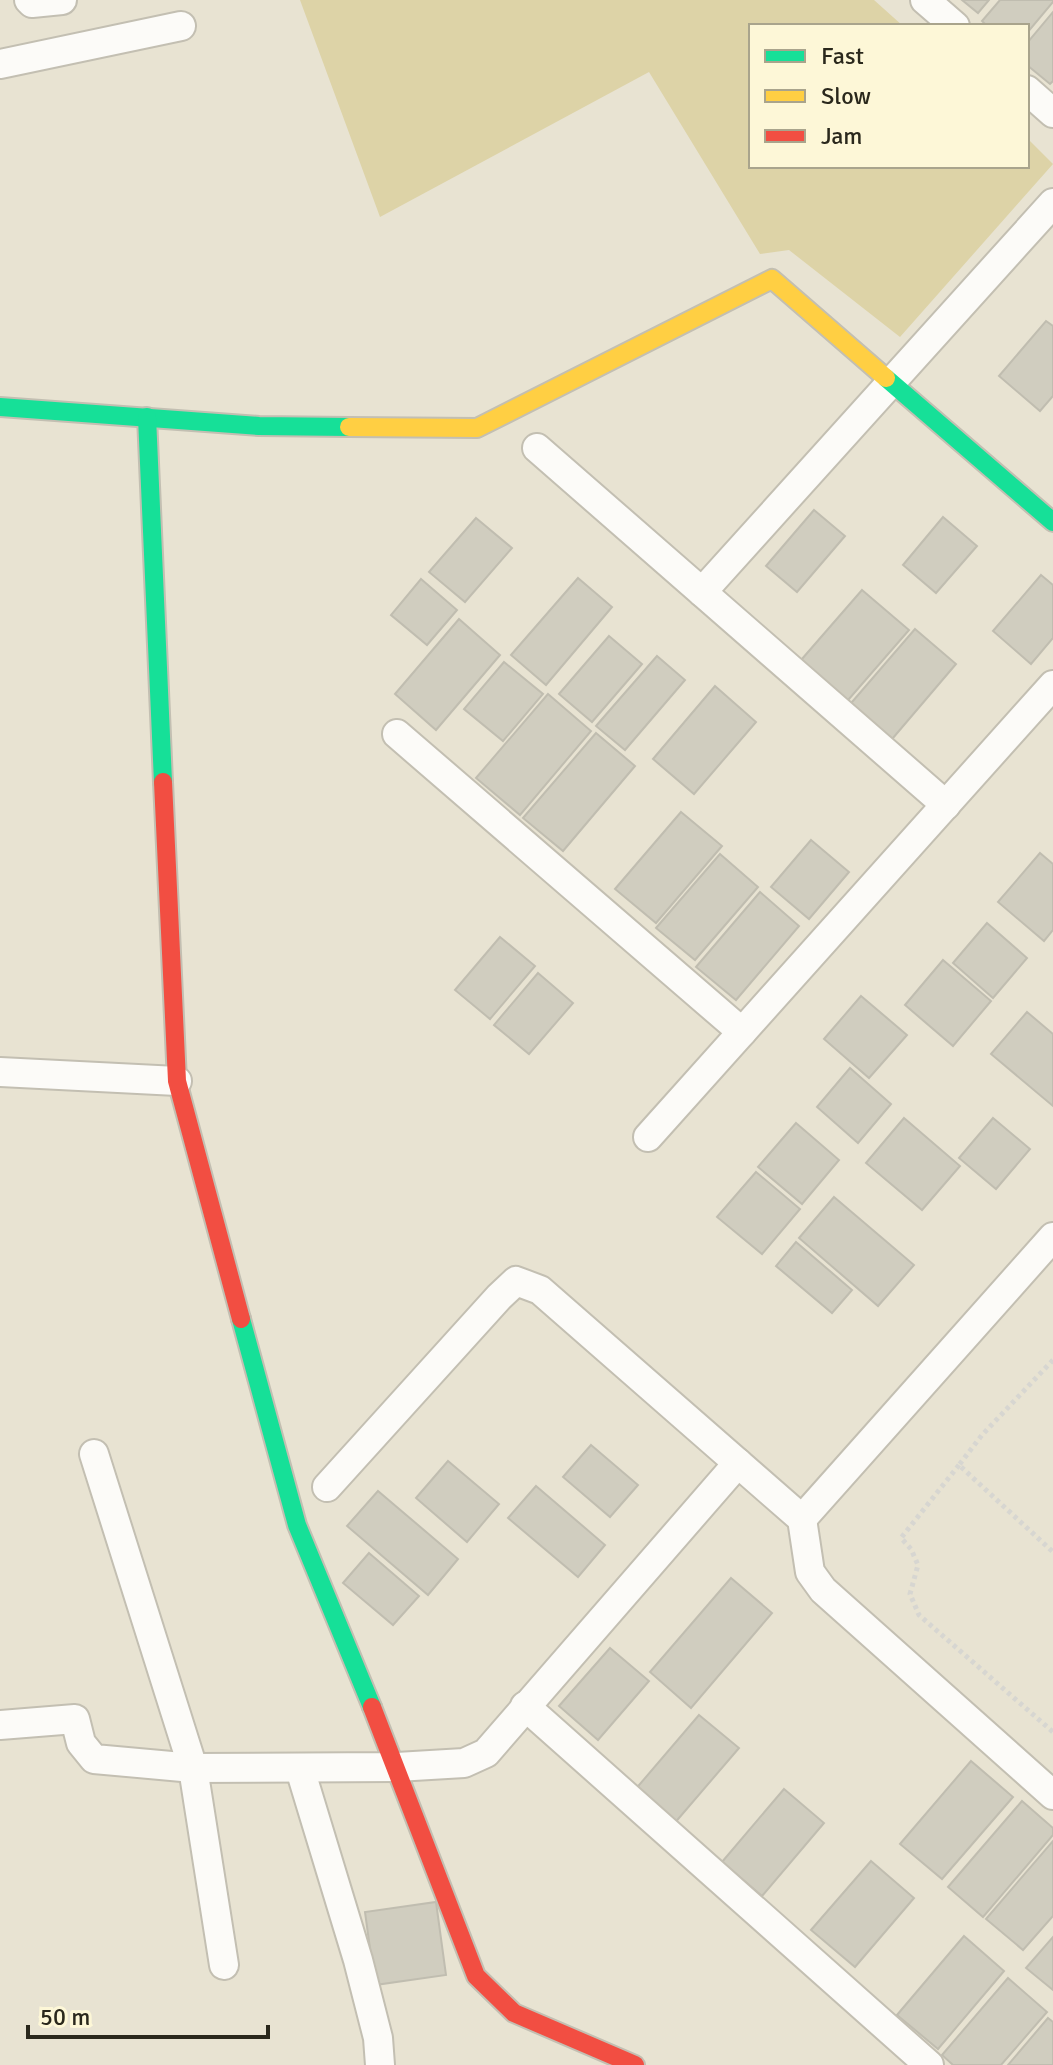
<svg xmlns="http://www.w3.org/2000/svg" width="1053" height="2065" viewBox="0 0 1053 2065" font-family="Signika,sans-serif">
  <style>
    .green { fill: #ddd3a7 }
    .building { fill: #d0cdbf; stroke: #c0bdb0; stroke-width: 2 }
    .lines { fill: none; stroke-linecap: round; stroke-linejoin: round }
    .street-casing { stroke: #c3bfb2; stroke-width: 32 }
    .fast-casing { stroke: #c3bfb2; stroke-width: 22 }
    .slow-casing { stroke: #c3bfb2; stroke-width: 22 }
    .jam-casing { stroke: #c3bfb2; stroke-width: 22 }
    .path { stroke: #d7d6d1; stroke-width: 5; stroke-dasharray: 4 4; stroke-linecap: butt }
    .street { stroke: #fcfbf8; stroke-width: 28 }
    .fast { stroke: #16e098; stroke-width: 18 }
    .slow { stroke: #ffcf43; stroke-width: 18 }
    .jam { stroke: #f24e42; stroke-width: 18 }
  </style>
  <rect width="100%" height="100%" fill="#e8e3d2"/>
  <polygon class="green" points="300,0 874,0 903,26 751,26 751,166 1027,166 1027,138 1053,164 900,337 789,250 760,254 649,72 380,217"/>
  <g class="building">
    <polygon points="962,0 989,0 978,13"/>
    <polygon points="1000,0 1053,0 1053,2 1027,33 1027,26 987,26 982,21"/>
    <polygon points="1053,12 1053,81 1050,84 1027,65 1027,43"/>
    <polygon points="1046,321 1053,326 1053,396 1040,411 999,376"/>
    <polygon points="814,510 845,536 797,592 766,566"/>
    <polygon points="943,517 977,546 936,593 903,565"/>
    <polygon points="476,518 512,548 465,602 429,572"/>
    <polygon points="1041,575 1053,585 1053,638 1031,664 993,631"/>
    <polygon points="578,578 612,607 546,685 511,655"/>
    <polygon points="421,579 457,610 427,645 391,615"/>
    <polygon points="862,590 909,630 842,707 795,667"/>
    <polygon points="459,619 500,655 436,730 395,694"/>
    <polygon points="915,629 956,664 887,745 846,709"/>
    <polygon points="609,636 642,664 592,722 559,694"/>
    <polygon points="657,656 685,680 625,750 596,726"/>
    <polygon points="504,662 543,694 503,741 464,709"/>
    <polygon points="715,686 756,722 694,794 653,759"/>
    <polygon points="548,694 591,731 520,815 476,778"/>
    <polygon points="596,733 635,766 563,851 523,818"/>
    <polygon points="681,812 722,846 656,923 615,889"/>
    <polygon points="811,840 849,872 809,919 771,887"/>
    <polygon points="1040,853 1053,864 1053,930 1044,941 998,902"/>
    <polygon points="720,854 758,887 695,960 656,928"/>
    <polygon points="760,892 799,926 736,1000 696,967"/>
    <polygon points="987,923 1027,958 993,998 953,963"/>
    <polygon points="500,937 535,966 490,1019 455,990"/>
    <polygon points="943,960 991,1001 953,1046 905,1005"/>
    <polygon points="538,973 573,1003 529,1054 494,1025"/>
    <polygon points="861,996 907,1035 869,1078 824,1039"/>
    <polygon points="1027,1012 1053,1034 1053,1106 991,1054"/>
    <polygon points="850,1068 891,1104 858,1143 817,1107"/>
    <polygon points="904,1118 960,1166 922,1210 866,1163"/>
    <polygon points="993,1118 1030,1149 996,1189 959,1158"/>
    <polygon points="796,1123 839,1160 802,1204 758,1167"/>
    <polygon points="756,1172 800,1209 762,1254 717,1217"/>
    <polygon points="834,1197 914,1265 878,1306 799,1238"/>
    <polygon points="796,1242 852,1290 832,1313 776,1266"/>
    <polygon points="591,1445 638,1485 610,1517 563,1477"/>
    <polygon points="448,1461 499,1504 467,1542 416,1498"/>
    <polygon points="536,1486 605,1545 578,1577 508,1518"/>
    <polygon points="378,1491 458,1559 428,1595 347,1526"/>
    <polygon points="369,1553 419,1596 393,1625 343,1583"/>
    <polygon points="731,1578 772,1613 691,1708 650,1672"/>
    <polygon points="610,1648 649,1681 598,1740 559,1706"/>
    <polygon points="699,1715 739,1748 673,1825 634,1791"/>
    <polygon points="971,1761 1013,1797 942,1879 900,1844"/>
    <polygon points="784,1789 824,1823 762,1896 722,1862"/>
    <polygon points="1022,1801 1053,1828 1053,1835 983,1917 948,1887"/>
    <polygon points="1053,1841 1053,1916 1023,1950 986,1919"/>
    <polygon points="871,1861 914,1898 855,1967 811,1930"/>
    <polygon points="436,1902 446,1975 375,1985 365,1912"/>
    <polygon points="964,1936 1004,1971 938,2049 897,2015"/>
    <polygon points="1053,1937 1053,1990 1026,1968"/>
    <polygon points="1008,1978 1047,2012 1001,2065 953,2065 942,2055"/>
    <polygon points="1048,2018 1053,2022 1053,2065 1008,2065"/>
  </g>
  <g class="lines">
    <defs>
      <g id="street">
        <polyline points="29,0 32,3 62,0"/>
        <polyline points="925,0 955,26"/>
        <polyline points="0,64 181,26"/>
        <polyline points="1027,90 1053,113"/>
        <polyline points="537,448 946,805"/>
        <polyline points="702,592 1053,203"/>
        <polyline points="397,734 742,1032"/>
        <polyline points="0,1072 177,1081"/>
        <polyline points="648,1137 1053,685"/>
        <polyline points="94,1454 193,1768 224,1965"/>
        <polyline points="327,1487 499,1297 516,1281 540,1290 802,1519 810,1572 823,1590 1053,1795"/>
        <polyline points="802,1519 1053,1237"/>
        <polyline points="525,1706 929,2065"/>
        <polyline points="0,1725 75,1719 81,1743 94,1759 193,1768 397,1767 464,1763 486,1753 738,1463"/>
        <polyline points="300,1769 358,1960 378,2038 380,2065"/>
      </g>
      <g id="fast">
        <polyline points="886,378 1053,522"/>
        <polyline points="0,407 259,426 349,427"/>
        <polyline points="147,417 163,782"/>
        <polyline points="241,1319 297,1525 372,1707"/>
      </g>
      <polyline id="slow" points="349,427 477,428 772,279 886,378"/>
      <g id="jam">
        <polyline points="163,782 177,1081 241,1319"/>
        <polyline points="372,1707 476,1976 514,2013 635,2065"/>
      </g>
    </defs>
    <use href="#street" class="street-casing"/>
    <use href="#fast" class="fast-casing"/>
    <use href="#slow" class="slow-casing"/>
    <use href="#jam" class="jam-casing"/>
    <g class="path">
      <polyline points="1053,1360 982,1435 959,1465 1053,1552"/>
      <polyline points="959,1465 901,1538 911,1549 918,1565 910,1594 919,1615 1053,1732"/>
    </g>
    <use href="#street" class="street"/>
    <use href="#fast" class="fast"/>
    <use href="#slow" class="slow"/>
    <use href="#jam" class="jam"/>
  </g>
  <rect x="749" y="24" width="280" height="144" fill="#fdf7d7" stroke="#a9a48c" stroke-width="2"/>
  <rect x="765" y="50" width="40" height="12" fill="#16e098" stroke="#a9a48c" stroke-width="2"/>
  <text x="821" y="64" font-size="24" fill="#2a281c">Fast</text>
  <rect x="765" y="90" width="40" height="12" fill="#ffcf43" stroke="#a9a48c" stroke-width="2"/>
  <text x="821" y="104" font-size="24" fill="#2a281c">Slow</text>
  <rect x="765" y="130" width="40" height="12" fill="#f24e42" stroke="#a9a48c" stroke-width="2"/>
  <text x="821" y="144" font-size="24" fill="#2a281c">Jam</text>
  <path d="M28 2025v12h240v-12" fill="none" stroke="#2a281c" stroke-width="4"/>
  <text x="40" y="2025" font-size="24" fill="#2a281c" stroke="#fdf7d7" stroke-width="6" paint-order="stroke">50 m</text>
</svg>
